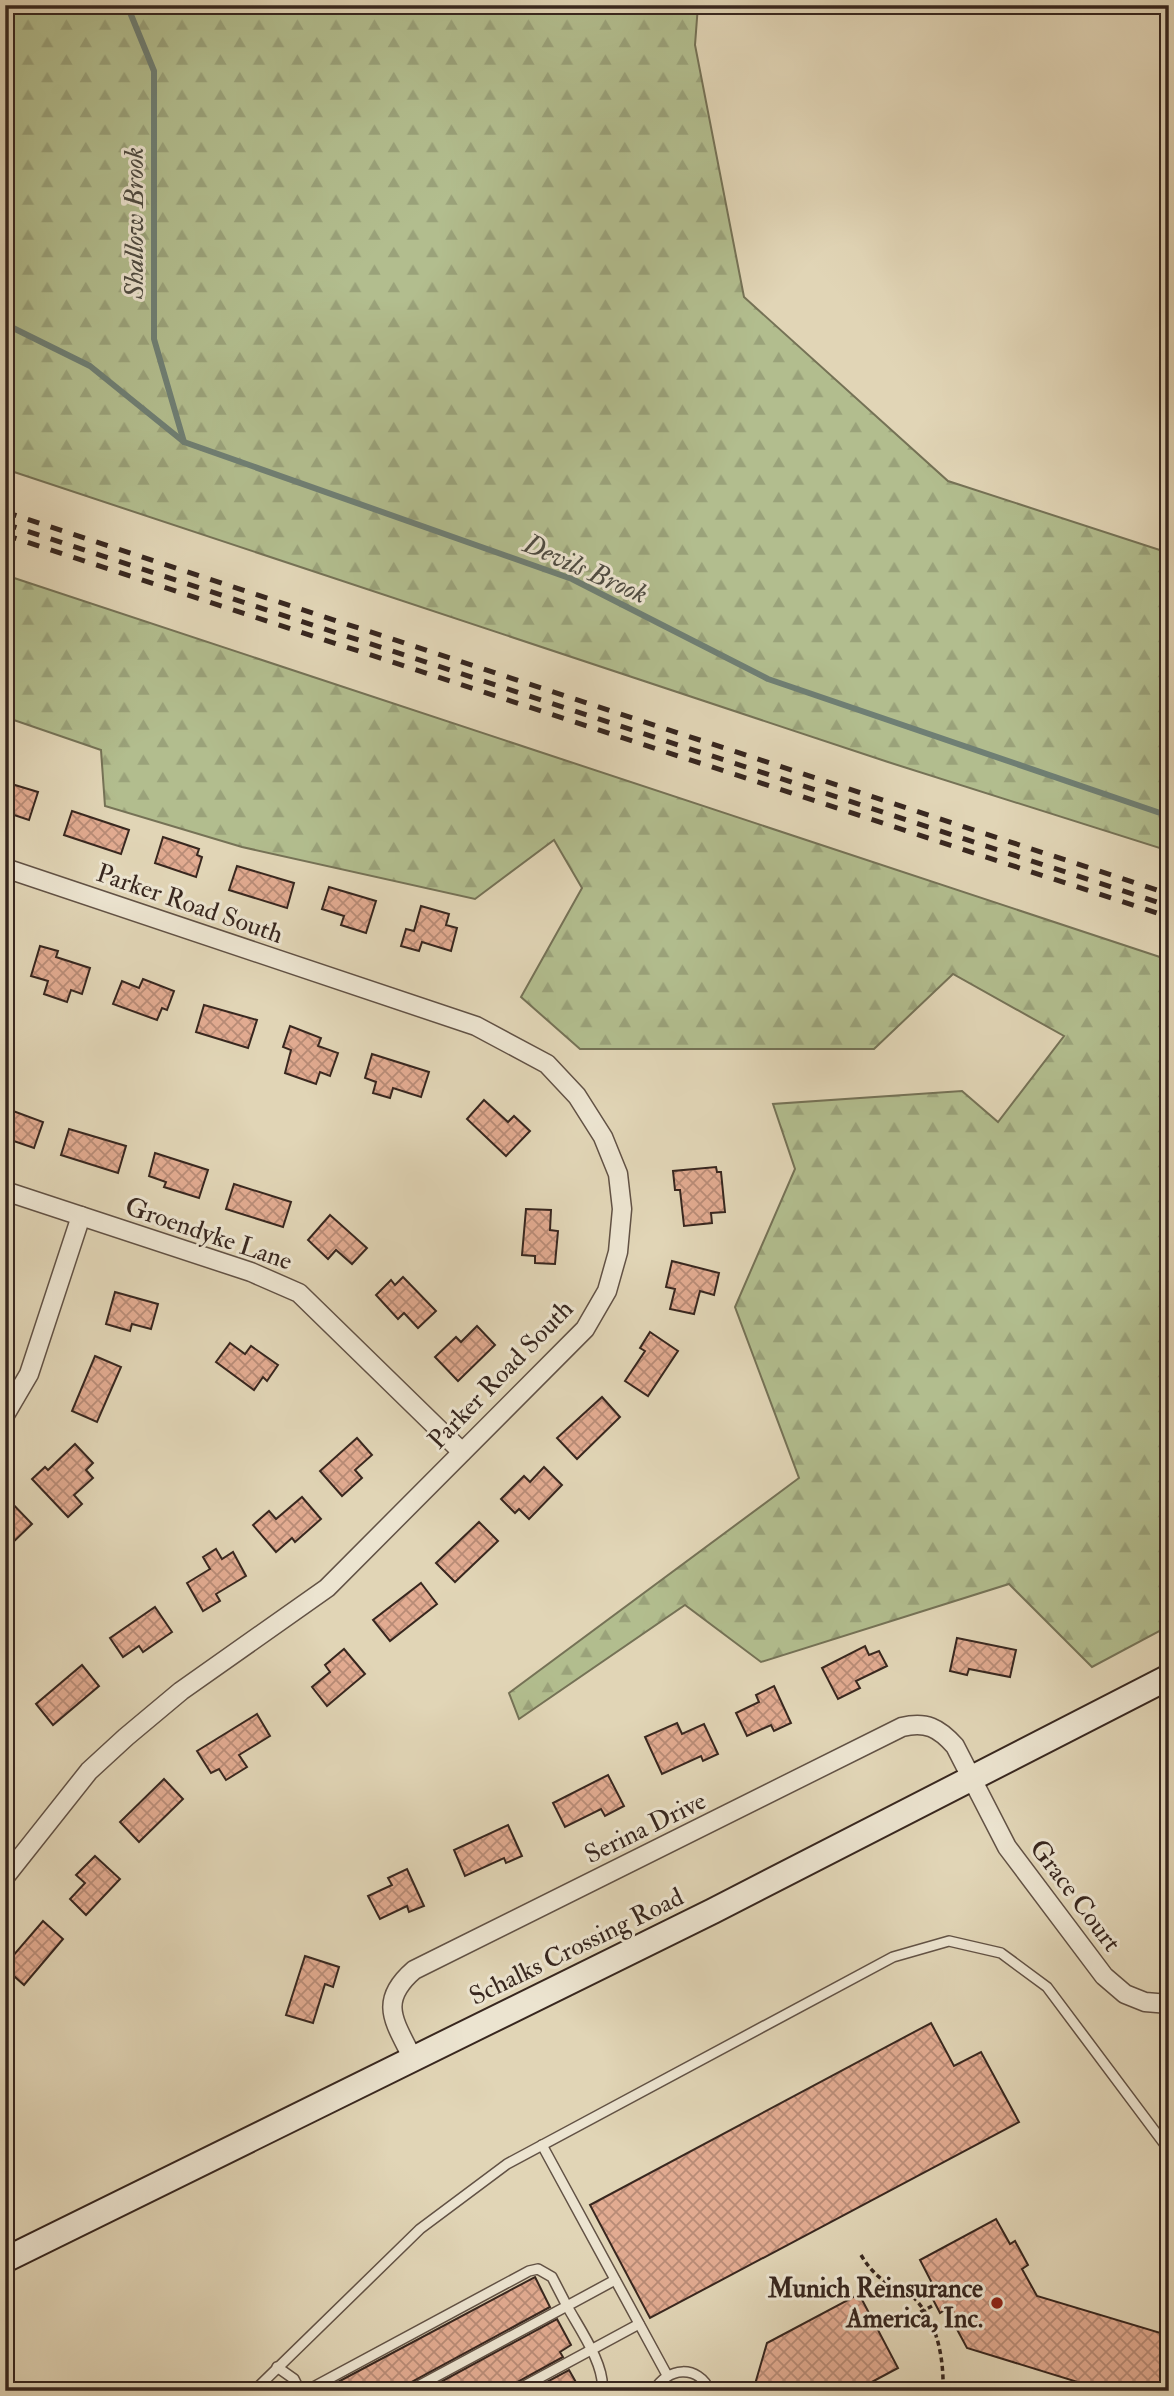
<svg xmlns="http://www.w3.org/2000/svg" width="1174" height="2396" viewBox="0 0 1174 2396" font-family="'IM FELL Double Pica',serif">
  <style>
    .forest { fill: url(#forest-firs); stroke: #757256; stroke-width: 2 }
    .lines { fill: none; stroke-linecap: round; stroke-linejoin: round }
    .stream { stroke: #6f7f74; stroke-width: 6 }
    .building { fill: url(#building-cross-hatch); stroke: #38271f; stroke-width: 2 }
    .lane-casing { stroke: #625245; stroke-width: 12 }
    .street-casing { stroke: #625245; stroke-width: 21 }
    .secondary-casing { stroke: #38271f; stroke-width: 28 }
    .path { stroke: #38271f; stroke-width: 3.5; stroke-dasharray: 5 3.5; stroke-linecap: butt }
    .lane { stroke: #ece4d0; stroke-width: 9 }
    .street { stroke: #ece4d0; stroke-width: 18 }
    .secondary { stroke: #ece4d0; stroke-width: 24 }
    .rail { stroke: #38271f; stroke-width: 5; stroke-dasharray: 12 12; stroke-linecap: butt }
    .poi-dot { fill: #8f2418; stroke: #ece4d0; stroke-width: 2.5 }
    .labels { text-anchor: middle; stroke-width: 6; stroke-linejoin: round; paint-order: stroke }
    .street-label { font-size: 26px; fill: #38271f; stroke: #ece4d0 }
    .poi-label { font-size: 26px; font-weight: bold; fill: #38271f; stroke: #ece4d0; text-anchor: end }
    .water-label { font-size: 28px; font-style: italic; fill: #4f4c42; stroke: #ece4d0 }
  </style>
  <defs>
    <pattern id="forest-firs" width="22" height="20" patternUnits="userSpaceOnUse" patternTransform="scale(1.75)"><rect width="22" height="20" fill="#b2bd8e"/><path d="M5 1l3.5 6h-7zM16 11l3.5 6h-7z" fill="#9aa27a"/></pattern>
    <pattern id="building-cross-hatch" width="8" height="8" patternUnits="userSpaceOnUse" patternTransform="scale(1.75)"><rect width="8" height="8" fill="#e2ab91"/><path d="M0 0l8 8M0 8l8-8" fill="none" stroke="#b88b76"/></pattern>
  </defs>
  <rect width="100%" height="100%" fill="#e1d5b6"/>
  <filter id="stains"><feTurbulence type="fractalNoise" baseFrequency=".00286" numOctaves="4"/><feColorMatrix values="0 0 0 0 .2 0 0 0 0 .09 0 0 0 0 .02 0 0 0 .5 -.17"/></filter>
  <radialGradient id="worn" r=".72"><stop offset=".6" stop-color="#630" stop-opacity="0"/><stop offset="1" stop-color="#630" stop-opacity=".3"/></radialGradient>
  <g class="forest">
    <polygon points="5,5 698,5 695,45 744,297 948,481 1169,553 1169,851 888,762 5,469"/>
    <polygon points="5,575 1169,960 1169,1626 1092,1667 1009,1584 761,1662 685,1605 519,1719 509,1693 799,1478 735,1307 795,1169 773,1104 962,1091 998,1122 1064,1036 953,974 874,1049 580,1049 521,997 582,888 554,840 475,899 242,847 105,806 101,750 5,717"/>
  </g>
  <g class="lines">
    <g class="stream">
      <polyline points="127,5 154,71 154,339 184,442"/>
      <polyline points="5,324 90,366 184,442 572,579 768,679 1169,816"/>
    </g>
  </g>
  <g class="building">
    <polygon points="5,782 38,792 29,820 5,812"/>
    <polygon points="72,811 129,830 121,854 64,835"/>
    <polygon points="163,837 199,849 197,855 202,857 196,877 155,863"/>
    <polygon points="237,866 294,883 287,908 229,890"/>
    <polygon points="329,887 376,901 366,933 341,925 344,916 322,909"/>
    <polygon points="421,906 449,914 446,925 457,928 451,951 422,942 419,951 401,946 406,929 414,931"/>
    <polygon points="40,946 58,951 56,957 90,968 82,994 71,990 67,1002 44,994 48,981 31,976"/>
    <polygon points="143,979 174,991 167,1010 162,1008 157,1020 113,1004 122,981 139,988"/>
    <polygon points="204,1005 257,1020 248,1048 196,1032"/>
    <polygon points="290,1026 321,1038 318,1046 338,1053 330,1076 320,1072 316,1084 285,1073 291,1050 283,1047"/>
    <polygon points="372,1054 429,1072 421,1097 393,1088 390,1098 373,1093 376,1082 365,1078"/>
    <polygon points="484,1100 508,1122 514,1116 530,1131 506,1156 467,1119"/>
    <polygon points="5,1108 43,1122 34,1148 5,1138"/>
    <polygon points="69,1129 126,1146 118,1173 61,1155"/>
    <polygon points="155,1153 208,1170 199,1198 164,1187 166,1182 149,1176"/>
    <polygon points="716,1167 717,1172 721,1172 725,1212 711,1213 712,1223 684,1226 680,1190 675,1190 673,1171"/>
    <polygon points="234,1184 291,1202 283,1227 226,1209"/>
    <polygon points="526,1209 551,1210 550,1230 558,1231 555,1264 535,1263 535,1256 522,1255"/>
    <polygon points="330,1215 367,1248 352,1264 336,1250 328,1259 308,1240"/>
    <polygon points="672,1261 719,1273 714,1295 700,1291 694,1314 670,1309 675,1289 666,1287"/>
    <polygon points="403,1277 436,1311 418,1328 404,1313 398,1319 376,1295 391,1280 395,1285"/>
    <polygon points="115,1292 158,1304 151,1329 132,1324 130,1331 106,1324"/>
    <polygon points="477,1326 495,1345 458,1381 435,1357 456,1337 461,1342"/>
    <polygon points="650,1332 678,1351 648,1396 625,1381 645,1351 640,1348"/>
    <polygon points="230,1343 245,1354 251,1346 278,1365 267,1381 263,1377 254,1390 216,1362"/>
    <polygon points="95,1356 121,1367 97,1422 72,1411"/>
    <polygon points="602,1397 620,1417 577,1459 557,1438"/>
    <polygon points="357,1438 372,1455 355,1470 362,1478 342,1496 320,1471"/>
    <polygon points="75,1444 93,1463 86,1470 93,1478 74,1495 82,1504 68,1517 32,1479 45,1467 48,1470"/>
    <polygon points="544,1467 562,1485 529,1519 519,1509 515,1513 501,1499 524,1476 530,1482"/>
    <polygon points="5,1496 32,1524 5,1550"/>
    <polygon points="302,1497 321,1519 295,1542 292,1538 276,1552 253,1525 269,1511 276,1519"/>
    <polygon points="479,1522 498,1541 455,1582 436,1563"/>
    <polygon points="216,1549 222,1559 233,1552 246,1576 216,1594 220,1601 203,1611 187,1583 210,1569 203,1557"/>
    <polygon points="421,1583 437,1604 390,1641 373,1620"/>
    <polygon points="155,1607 172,1632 143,1652 139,1646 123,1657 110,1638"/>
    <polygon points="957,1638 1016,1650 1010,1677 969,1669 967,1675 950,1671"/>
    <polygon points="865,1646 869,1655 879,1651 887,1666 856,1681 860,1688 838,1699 822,1668"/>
    <polygon points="344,1649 365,1674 327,1706 312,1687 330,1672 325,1665"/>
    <polygon points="82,1665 99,1686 53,1725 36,1704"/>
    <polygon points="774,1686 791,1723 774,1731 771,1725 747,1736 736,1713 759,1702 756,1695"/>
    <polygon points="257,1714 270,1736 239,1755 247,1767 226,1780 219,1769 211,1773 197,1751"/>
    <polygon points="677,1723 682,1734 704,1724 718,1754 703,1761 701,1756 662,1774 645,1737"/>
    <polygon points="608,1775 624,1806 605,1816 601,1809 565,1827 553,1803"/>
    <polygon points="164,1779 183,1799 139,1842 120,1822"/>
    <polygon points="508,1825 522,1856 506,1863 504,1858 465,1876 454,1850"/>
    <polygon points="95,1856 120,1879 86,1915 70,1899 85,1883 76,1875"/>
    <polygon points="407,1869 424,1906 409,1912 407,1906 380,1919 368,1896 392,1885 388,1878"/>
    <polygon points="43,1921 63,1939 24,1985 5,1968 5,1965"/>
    <polygon points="305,1956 339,1967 333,1987 325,1984 313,2023 286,2015"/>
    <polygon points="931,2023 954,2066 981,2052 1019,2122 650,2318 590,2205"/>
    <polygon points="996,2219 1010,2244 1015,2241 1028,2265 1022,2269 1037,2296 1164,2334 1169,2343 1169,2391 1096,2391 1094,2387 967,2348 946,2309 940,2313 927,2288 933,2285 920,2260"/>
    <polygon points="535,2277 550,2307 406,2385 402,2391 321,2391"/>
    <polygon points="859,2294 898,2368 855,2391 753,2391 767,2343"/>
    <polygon points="557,2319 571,2345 560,2352 563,2357 512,2385 508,2391 424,2391"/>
    <polygon points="569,2370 581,2391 530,2391"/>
  </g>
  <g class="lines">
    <defs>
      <g id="lane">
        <polyline points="542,2145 667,2375"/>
        <polyline points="277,2367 294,2379 300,2391"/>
        <polyline points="254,2391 420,2229 507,2164 893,1957 949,1941 1001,1953 1047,1987 1169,2150"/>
        <polyline points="306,2391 529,2271 538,2269 552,2277 567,2306 409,2391"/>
        <polyline points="515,2391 639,2324"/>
        <path d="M602 2391C606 2366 579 2328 567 2306L615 2280"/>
        <path d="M654 2391C667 2367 698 2364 710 2391"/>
      </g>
      <g id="street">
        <polyline points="5,868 476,1026 547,1064 577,1096 603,1137 618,1174 622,1209 618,1252 607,1291 585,1329 327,1588 181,1691 126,1737 89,1771 5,1877"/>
        <polyline points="5,1191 251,1272 299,1293 462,1452"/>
        <polyline points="5,1415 29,1374 81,1216"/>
        <path d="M413 2059C395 2022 377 2002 414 1970L902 1727C926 1721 939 1728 955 1746L1007 1847 1104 1976 1125 1994 1145 2002 1169 2004"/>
      </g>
      <polyline id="secondary" points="5,2260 713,1911 1169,1677"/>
    </defs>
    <use href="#lane" class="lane-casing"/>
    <use href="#street" class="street-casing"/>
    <use href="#secondary" class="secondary-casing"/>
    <g class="path">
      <path d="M861 2255C870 2270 880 2280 896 2288 901 2290 907 2292 911 2295 937 2319 944 2357 943 2391"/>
      <polyline points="882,2328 905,2315 915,2315 932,2306"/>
    </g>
    <use href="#lane" class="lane"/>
    <use href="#street" class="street"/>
    <use href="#secondary" class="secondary"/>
    <g class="rail">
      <polyline points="5,512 1169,894"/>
      <polyline points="5,524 1169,906"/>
      <polyline points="5,535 1169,917"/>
    </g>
  </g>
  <circle class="poi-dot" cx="997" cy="2303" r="7"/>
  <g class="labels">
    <g class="street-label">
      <text transform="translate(190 903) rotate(19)" y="9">Parker Road South</text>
      <text transform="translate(209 1233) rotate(19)" y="9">Groendyke Lane</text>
      <text transform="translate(500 1374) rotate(-46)" y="9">Parker Road South</text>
      <text transform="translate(645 1827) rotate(-26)" y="9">Serina Drive</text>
      <text transform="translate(1076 1895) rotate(53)" y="9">Grace Court</text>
      <text transform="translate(576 1946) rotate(-26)" y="9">Schalks Crossing Road</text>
    </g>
    <g class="poi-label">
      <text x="983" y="2297">Munich Reinsurance<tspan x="983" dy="30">America, Inc.</tspan></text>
    </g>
    <g class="water-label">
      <text transform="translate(133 223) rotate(-90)" y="10">Shallow Brook</text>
      <text transform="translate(586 568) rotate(24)" y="10">Devils Brook</text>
    </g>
  </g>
  <rect width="1174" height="2396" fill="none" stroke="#e1d5b6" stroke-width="28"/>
  <rect x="7" y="7" width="1160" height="2382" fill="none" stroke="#38271f" stroke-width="3.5"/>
  <rect x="14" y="14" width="1146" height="2368" fill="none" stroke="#38271f" stroke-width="2"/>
  <rect width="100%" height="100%" filter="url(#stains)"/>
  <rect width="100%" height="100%" fill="url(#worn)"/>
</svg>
